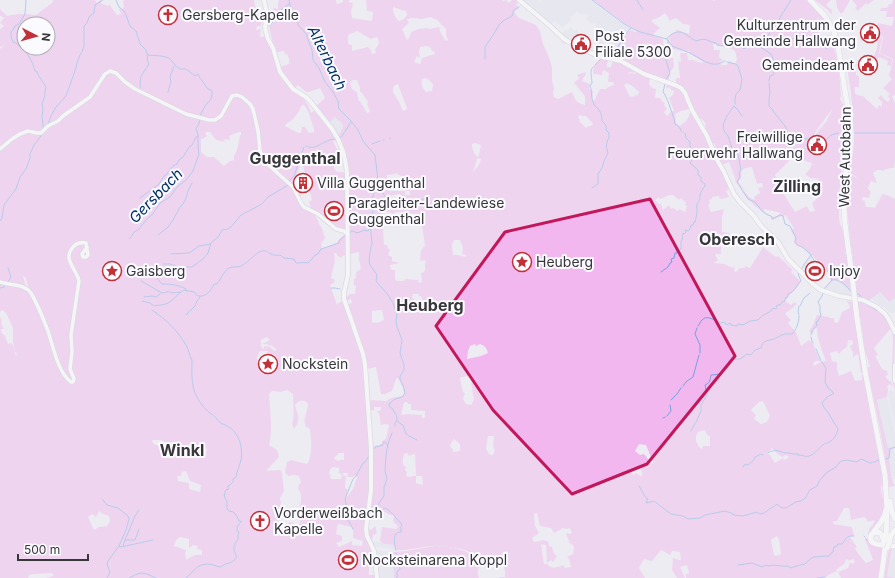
<svg xmlns="http://www.w3.org/2000/svg" width="895" height="578" viewBox="0 0 895 578" font-family="Inter,sans-serif">
  <style>
    .built { fill: #e1dfec }
    .green { fill: #f2b7ee; fill-rule: evenodd }
    .water { fill: #73a3e0 }
    .lines { fill: none; stroke-linecap: round; stroke-linejoin: round }
    .stream { stroke: #73a3e0; stroke-width: 1 }
    .secondary-casing { stroke: #c4c4ca; stroke-width: 5 }
    .primary-casing { stroke: #c4c4ca; stroke-width: 5.5 }
    .motorway-casing { stroke: #c4c4ca; stroke-width: 6 }
    .secondary { stroke: #fff; stroke-width: 3.5 }
    .primary { stroke: #fff; stroke-width: 4 }
    .motorway { stroke: #fff; stroke-width: 5 }
    .motorway-bridge-casing { stroke: #c4c4ca; stroke-width: 6; stroke-linecap: butt }
    .motorway-bridge { stroke: #fff; stroke-width: 5 }
    .marked { fill: none; stroke: #c2185b; stroke-width: 3; stroke-linejoin: round }
    .labels { text-anchor: middle; stroke-width: 4; stroke-linejoin: round; paint-order: stroke }
    .poi-label { font-size: 14px; fill: #37373a; stroke: #fafaff; text-anchor: start }
    .street-label { font-size: 14px; fill: #37373a; stroke: #fafaff }
    .water-label { font-size: 15px; font-style: italic; fill: #003066; stroke: #fafaff }
    .quarter-label { font-size: 16px; font-weight: bold; fill: #37373a; stroke: #fafaff }
  </style>
  <rect width="100%" height="100%" fill="#edecf3"/>
  <g class="built">
    <polygon points="523,0 539,0 546,9 540,0 590,0 630,29 621,40 612,58 598,54 596,23 591,24 586,18 589,15 585,13 582,15 577,11 570,18 571,20 563,28 565,30 568,30 571,27 574,31 577,29 580,37 586,39 583,46 585,47 585,49 581,49 579,53 571,48 572,45 567,42 565,45 560,42 562,39 560,36 565,30 555,21 551,25 523,1"/>
    <polygon points="335,117 341,122 343,126 340,133 338,136 329,123"/>
    <polygon points="810,257 812,258 814,265 816,269 820,269 822,270 816,283 815,284 802,270 805,264"/>
    <polygon points="833,280 840,282 847,287 852,293 852,296 851,297 832,292 824,290"/>
    <polygon points="880,292 888,302 895,298 895,312 894,313 890,313 884,307 883,307 872,300 872,299"/>
    <polygon points="890,390 893,390 895,393 895,430 888,395"/>
    <polygon points="887,397 895,434 895,447 888,448 877,400"/>
    <polygon points="895,448 895,479 892,479 889,459 890,457 890,450"/>
    <polygon points="371,541 380,542 384,544 395,545 395,550 375,547 374,546"/>
    <polygon points="892,547 895,549 895,578 886,578 889,569"/>
    <polygon points="375,550 377,550 392,552 394,578 378,578"/>
  </g>
  <g class="green">
    <path d="M53 0H95L97 3 100 0H101V3L103 4 108 6 109 4 117 15 121 14 119 9H122L124 7 123 2 124 0H254L256 9H258L260 21H262L261 26H257L256 30 261 29 260 37 267 36 272 44H273L269 26 266 22 268 14 271 13 274 8 278 9V4L279 0H336V1L337 4 343 2V0H349V2L353 3 351 12 352 18 372 21 373 12 367 11 366 0H502L503 1 506 0 509 3 512 0H517L519 1 516 5 519 7 514 12 519 18 536 25 540 31 543 44 549 57 552 67V80L554 88 553 92 554 97 558 99 572 92 576 101 581 104H582L585 105V96L574 83 579 78 577 75 586 72C586 76 583 77 582 81L590 84 589 89 593 91 592 99 594 101 600 89H606L608 87 614 85 613 82H608L609 73 603 70 602 75 593 74 594 65H595C600 60 601 58 608 60L607 64V67H611L613 60 616 61V62L623 63 635 71 634 73 631 72 628 73V74L631 73 635 74 637 72 650 78 649 84 652 88 656 89 655 98H661V101L665 103 664 105 667 109 664 112 667 116 671 112 674 111 669 98 673 95 674 92 673 90H671L669 87 666 89 667 84H668C683 89 684 94 689 109L681 111 675 114 676 123 680 126 687 120 691 111 705 134 715 158 723 172 730 188 726 191 729 197 720 199 719 196 712 197V199L709 200 710 204 708 205 711 212 724 209 722 218V232L729 233 731 235V240H729L728 245 721 244V254H715L717 259 718 260 714 263 724 264 733 268 735 265 734 271 736 272 740 268H745V266L750 268 763 247 776 257 778 256 793 270 791 272 801 282C798 285 797 288 794 291 790 295 788 296 785 301L791 305 794 302 797 304 785 314 791 320 788 323 795 331V332H796L801 346 809 340 813 344 820 361H817L813 363 814 366 820 362 826 361C822 350 817 339 817 328L814 329 813 334 809 331 813 325 817 315 829 317V318H834V322L838 323 842 312 850 308 849 304 846 301 853 302V300L845 299 840 298C848 299 857 299 865 301 878 306 892 319 895 334 895 346 894 359 894 371 894 377 895 383 895 390 889 370 895 347 892 327L874 348 878 355 875 356 882 369 887 371 888 375 885 376 887 379 891 382 894 388 890 384 887 386 888 390 887 397 877 400 888 448 895 447V448L890 450V457L889 459C891 468 890 479 895 486L889 487C885 449 876 411 868 373V367H870L868 360 865 351 860 318H858L859 327 858 318 856 319 864 373H861L858 354 853 357V353L850 346 853 344V341L849 340 848 341 847 347C843 349 841 352 839 354L837 351 830 353 832 361 837 362V369L839 376 851 371 855 381 862 380V374H864L884 477 885 488 882 487 881 482V491L883 500 882 490 885 489C886 497 887 507 884 515 881 524 869 530 870 540L873 544 868 539C868 537 868 532 869 530 870 526 873 526 875 520L868 522 866 518 864 517 851 520 849 508H844L837 521H834L833 524 852 527 854 536 850 537 857 547 855 548 857 552 866 563 873 560 865 539 866 538C871 543 876 548 883 546V555L879 578H841L838 572 848 568 850 562 852 564 855 562 853 559 849 561 847 559 845 561V563L836 570 837 571 830 574 826 577 819 578H686V574L689 573 687 565 680 567 685 578H677L672 570 673 558 679 560H681L680 552 672 551 670 555 661 550 652 561 644 559 639 568 645 578H499L500 577H505V572L504 567 507 560 506 555H508L507 551 503 552 502 556 499 557 488 555H484V560H487L488 563H491V568L488 570C476 558 474 551 456 548L455 547V548C447 547 439 545 432 546 419 547 408 551 395 550L394 545 384 544 380 541 382 527 396 529 398 526C392 522 393 522 394 515H390C384 512 385 510 378 511L375 515 368 514 367 529 371 530 375 526 377 533 376 534 373 535 372 541 370 538 368 541 372 550 375 565H371L369 568V575H378V578H45L50 577 54 575 52 573 37 574H33L32 575 30 574 28 578H0V316L2 322 1 323 4 329H1V332L5 336 8 344 11 343 13 345 16 357 17 353 15 352 13 342V328L6 313 2 310 0 312V282C9 285 18 285 26 288L28 287 26 278 23 276 26 287C18 284 9 284 0 281V49L5 45 0 47V29L4 26 0 23 4 18 1 16H0V9L7 16C17 13 26 14 36 15L53 2ZM393 7 401 10 406 11 407 15 404 19 399 21C395 18 393 12 393 7ZM430 17 437 20 446 29V36L448 40 446 41C443 37 440 32 439 27L429 29 427 28 419 29 411 32 409 38 407 40 402 29 409 23 407 19 413 18 422 19ZM24 24H48V48H24ZM357 31 371 39 377 37C380 42 379 45 375 49L376 53 372 54 371 50 368 47 352 51V45L348 44C348 32 347 36 357 31ZM426 46 430 47 432 51H434L435 54 422 58 420 64 414 62 417 56 420 58V57L419 52 420 47ZM282 51H284L285 55 287 54 289 59V64L279 67 276 53ZM425 78 429 80 433 84 432 91 426 92C422 88 421 84 422 79ZM353 80H357L360 87V92L362 93 368 102 367 104 370 112 367 113 360 101H359L357 92 352 89 350 83ZM627 83 630 85H631L639 92 637 96 635 94 634 97 632 96 630 97 624 85ZM397 84H398L407 109 403 111 398 100 397 99 393 92V88L394 87V86ZM298 85 306 92H309L320 88 325 98 316 106 317 110H315L311 113C308 102 302 96 293 90ZM304 105 308 111 314 129V132L309 133 305 127H302L301 133 296 132 285 126C287 122 290 122 292 120 296 116 300 111 301 106ZM580 115 582 116H586L593 124 591 126H588L586 128 580 122H579L580 120 578 117V116ZM335 117 339 121 341 122 343 126 340 133 338 135 329 123ZM206 132H210L216 140 224 142 225 141 223 140 225 139 229 140 230 139 229 136 239 132H241V135H240L237 150 234 156V160L230 161 224 166 214 157H207L201 152V138L203 139 207 136 205 134ZM340 140 343 148 342 153 345 166 346 172C328 174 339 164 327 159 328 158 329 157 330 156 334 154 337 156 338 151L333 141ZM475 143 481 145 478 158 481 159 479 165 473 172 478 157C474 154 472 149 472 144ZM302 161 306 178H309L311 181V183L308 186 312 200 309 202 311 208 306 209C300 203 298 198 303 191L300 184 301 183 300 179 296 177ZM396 173C400 176 404 177 409 179V187H405L406 191H410V195H405V191H388V189L394 179 387 178V175L395 174ZM400 194 403 199 397 202H390V198L393 195ZM670 195H673L679 200 681 198 686 203 685 205 687 206 685 212 679 209 678 211 673 208 671 209 669 205 663 210 661 204H659L655 200 659 197 660 199ZM314 212 336 230 343 232 345 234 338 240V242L322 249 321 244 325 238 321 226H320ZM387 212C390 212 394 214 395 217L396 216 394 212H400V217H403V213L419 214 423 232 425 246C419 250 421 255 420 261L425 260 426 262 425 263V270L424 272 421 273 422 282 419 283 418 280 405 279 404 281H397L395 279V270H391L390 265 400 263 392 261V257L388 255 390 249H388L387 245H384L383 227 381 226 382 216 383 214ZM454 240H460L463 248 462 254 466 255V257L458 255H453L452 245ZM359 252V260L361 269 356 272V278L354 279V285L356 286 355 294H350L345 298 346 301 351 299 352 303 345 305 344 301 338 303 337 305 330 285 334 283 335 280 331 278 335 261 334 253H336L338 256 341 258 342 256ZM413 294H419L418 295 419 296H421L425 308 418 306 412 297ZM382 310 384 320 381 321V322L372 323V311ZM267 337 270 340 262 344H267L269 346 271 345 276 349 275 351H274L270 347 264 346 263 350C261 347 261 344 261 340ZM475 344 476 346 480 344C484 345 487 348 488 353L481 356 467 359 468 351 470 346ZM261 351H267L268 352 266 353 275 355 277 359 274 357 272 359C276 361 278 365 278 370L276 369 271 364C268 366 264 366 262 363L263 359 261 360 260 364H258L257 358 258 356 259 352ZM376 367 381 394H385L392 391 396 379 398 378 403 388V390L404 392 403 396C397 397 391 397 386 401L370 400 367 369ZM468 376H470C472 384 472 391 474 399L471 405 466 404 463 399 465 393 463 392 460 378 462 377ZM287 390 293 394C293 405 295 415 292 425L294 429C302 419 297 414 295 405 298 400 305 399 308 404 308 412 302 419 306 427L310 429C311 439 313 456 307 464L291 460 287 462 285 472 288 476 294 475 299 476 301 483 299 484 298 489C306 499 296 507 301 517L298 530 295 531 294 523 289 522 286 531 279 536 275 535 279 519 274 517 281 504 280 498 284 491 282 473 280 470 266 471 279 457 277 450 269 445C273 429 270 411 269 394L272 391 281 392ZM763 401 770 416 767 422 761 424 754 419 756 415 751 410 759 402ZM405 402H407L408 404H411V410L425 411V418H422V415L406 414 403 415 401 414 404 403ZM374 407H381V410L376 412 379 413 381 425 386 424 389 425 386 439 382 441V444L373 447 370 411 374 410ZM705 430 707 435 710 436V446H703L702 449 699 447 696 441V436L698 432ZM488 436H494L493 446 495 451 493 455H490L486 449ZM454 439 460 444V451L453 452 452 448H451L450 445ZM153 440H161L169 444 165 449 161 447 154 444 152 441ZM639 444 646 445 653 462 652 464 644 454 640 455 635 451ZM196 446 207 449 205 458C200 458 196 457 192 454V451ZM772 448 775 452 782 457 786 455 789 457 785 460 783 458 775 463 770 455 767 454ZM339 453H344V460H340L339 461 336 460 334 458ZM407 453 409 456 415 454 416 476H422L423 485 416 483V476H413L411 477 406 476 407 472 405 470 406 467C401 464 403 460 404 454ZM332 467 339 468V473L342 475 341 479H330L331 474 329 475 330 469H331ZM634 467 636 470 639 467H641L642 477 636 473 633 475 631 470ZM186 471 190 481 201 485 200 492 189 489V483L178 481 177 476H181L182 472ZM343 473H348L347 477H353L354 476 357 477 353 489 347 497 346 496 348 490 345 488 346 476H343ZM99 511 103 514 109 516 110 521 107 526 99 527 94 530 88 517 92 514 96 517ZM537 513 540 526 551 528 554 533 560 530 562 528 567 529 569 528 572 532 570 534 567 533 566 534 569 541 572 540 568 542 573 545 574 548 573 554 567 557 569 559 571 567 565 568 563 565C558 567 554 569 549 566 545 563 549 564 544 564L541 544 546 545 547 563 551 560 553 562 557 556 554 554 552 547 549 546 548 541H546L544 540 534 542 532 538 539 533 535 526 534 514ZM338 524 352 527 353 531V538L363 541 362 546 352 545V541L339 547 336 543 342 541V536L336 534ZM777 536 779 540 781 554 776 556 774 555 771 540ZM180 537 189 539V548L192 546 193 545 198 546 197 549 202 550V555C195 554 192 556 186 560L185 554 186 550 174 546 176 540Z"/>
    <path d="M592 0H712L714 1 715 0H808L815 6 832 29 828 30H824L818 18H817L820 24 818 25V24L808 36 814 30H817L822 36 827 37 829 35 832 39 839 68 841 96 840 99 844 106 841 115 845 118 844 128 845 129 843 155 840 157 841 162 842 184 841 201 839 211V218L840 224 843 230 846 252 845 253 847 256 853 258 851 246V249L847 209V188L848 190 849 175C858 176 865 185 871 192L869 198 863 197 862 200 865 201V204L866 207H870L875 208C877 203 880 200 882 194L887 195 895 199V298L889 302 880 292 869 301 851 297 852 296C849 288 842 281 833 280L824 290 823 289 831 281 828 272 826 270H822L820 269 822 264 816 260 812 255 804 263 810 257V255C808 252 804 249 801 247 798 246 797 246 794 243L795 237 791 231 794 228 786 216 785 215 784 216 785 222 784 217 781 216 773 220 772 219 771 216 767 215 755 206V207C752 201 746 198 742 192L744 191 750 198 755 200 754 197 760 193 758 188 763 187 762 183 757 184 752 167C735 169 746 173 738 182L743 189 742 191 739 186 735 181V178L729 162 722 165 718 157 719 156 714 143 712 144 704 129 706 128 705 125 706 124 701 118 698 119 689 98 676 84V78H680L678 61 681 62 680 53H687L688 60H694V61L702 63 703 62 689 53 690 51C686 52 670 49 667 47V48L664 57 666 59 668 57 673 58 674 67 670 72V75L668 81 657 78 612 58C617 48 621 35 631 30L635 32 638 31 627 25ZM665 13 668 17 669 21 676 18 683 24 690 25 689 34 677 30H676V32L670 35 669 39 671 44H667L666 47 663 43V39L653 36C654 32 657 31 660 28L652 22V20L658 18ZM746 37 748 38 749 42 751 43 745 49H743L742 45 740 46 739 44 741 43 740 40ZM713 44H716V45L729 47 730 48 735 51 737 59 735 64 729 61 727 65H722L719 62 723 60 719 57 720 50H714ZM833 108 826 122 818 131 813 140 823 143 824 144 818 150 809 148 808 147 816 131ZM789 157 800 164 802 160 812 163 810 169 805 174 810 178 819 179 815 186 816 187 815 189 821 194 819 197 812 203 815 211 810 212 807 206 795 212 780 188 782 186 775 175 789 161 788 158ZM764 209 781 213 777 216 774 217C771 215 767 215 764 212Z"/>
    <polygon points="815,0 831,0 826,5 830,9 831,8 832,13 831,14 828,10"/>
    <polygon points="836,0 850,0 844,11 841,14 837,8"/>
    <polygon points="852,0 874,0 867,5 866,3 858,11 855,8 857,6"/>
    <path d="M893 0H895V95L892 96 895 103V161L894 168H890L882 171 881 170H877L873 173C874 176 877 179 876 183L871 181 868 188 855 176 849 174C851 163 854 151 854 139 855 131 851 122 854 114L853 113 850 86 847 68 856 70V75L859 76V87H855V93L857 95 863 96 877 109 879 105 882 107V102L878 98 881 95 884 99 888 102 890 99 888 96 890 94 883 88 892 79 889 76 893 59 880 53 883 37 875 35 878 23 892 26 894 17H886L887 11H880L881 8H887L889 4H892Z"/>
    <path d="M866 25 869 26 865 39 863 38 861 42 860 39C861 34 864 30 866 25Z"/>
    <polygon points="878,37 882,38 879,53 892,59 891,66 887,65 888,61 879,57 875,62 873,59 877,48"/>
    <path d="M435 546C456 547 469 549 483 565 477 568 477 573 479 578H394L392 552 406 551Z"/>
    <polygon points="892,547 887,577 892,577 894,578 884,578 889,548"/>
  </g>
  <polygon class="water" points="746,37 750,37 749,40 751,44 748,45 745,49 743,49 740,40"/>
  <g class="lines">
    <g class="stream">
      <path d="M26 0 25 14 19 24 15 26 13 30 11 32V36L13 42 16 43C18 45 22 48 25 51 29 56 34 65 35 71L37 72C39 77 43 82 46 87L45 91V95L42 104 43 109 42 117 43 124V129"/>
      <polyline points="116,0 119,7 124,11 126,15 130,26 136,31 140,44 146,50 147,54 148,55 161,56 169,58 170,59 177,67 180,69 186,69 195,76 198,74 200,78"/>
      <path d="M289 0 292 15 297 18 298 25 307 35V37L312 50 313 60 319 68 325 82 333 92 338 101 339 109 351 121 358 130 363 141 375 155 378 180 371 202V208L373 211 370 222 372 243 370 252 369 261 370 265 377 275 376 281 388 295 393 303 397 315 396 322 397 327 402 340 400 353 404 365V370L400 376V379L404 388 405 393 402 397 395 399 389 404V406L393 409 394 412C397 414 397 417 397 421L395 423V426"/>
      <polyline points="592,0 623,23 631,28 640,32 667,39 672,46 690,53 706,62 712,64 718,64 725,61"/>
      <polyline points="637,0 643,10"/>
      <polyline points="779,20 781,16 791,0"/>
      <path d="M816 22 813 25 809 26 801 35C806 43 808 39 813 41L815 40 817 42 822 44 823 46 827 49"/>
      <polyline points="270,25 276,19 281,10 289,4"/>
      <polyline points="750,38 760,37 771,43 775,43 775,45 777,44 779,44 781,41 787,38 791,40 795,37 800,36"/>
      <path d="M762 38 769 35C770 28 776 26 779 21"/>
      <path d="M666 39C669 37 671 34 674 33 683 29 688 37 696 41 708 37 705 41 716 43L717 45C726 46 732 48 741 44"/>
      <path d="M750 43C759 45 765 50 772 55L773 60 775 61 774 73 773 75 770 76 769 81"/>
      <polyline points="615,52 624,36 631,28"/>
      <polyline points="485,59 485,47 495,32 499,25 503,21 512,16 513,14 513,11 519,7"/>
      <polyline points="727,62 736,64 738,66 742,79 740,90 736,94 735,99 735,104"/>
      <polyline points="595,65 601,59"/>
      <path d="M593 67C589 71 592 77 592 83L590 86C592 90 591 94 592 98 592 101 594 102 594 105 600 109 602 115 602 121 605 124 607 126 606 130L609 133V137L607 142"/>
      <polyline points="666,80 670,73 665,57 668,49 668,40"/>
      <polyline points="769,83 770,93 769,99 769,106 772,109 773,111 785,126 787,130 788,134 792,136 812,140"/>
      <path d="M665 84 663 92C666 96 667 99 669 104 671 111 674 116 675 124L679 127 682 132"/>
      <path d="M141 88 140 86C140 74 143 74 149 64L147 60 148 55"/>
      <polyline points="168,92 171,81 170,78 171,74 174,66"/>
      <polyline points="200,116 205,106 211,99 212,94 212,91 207,88 201,79"/>
      <path d="M742 116 738 110 734 106C731 110 720 124 724 131 725 133 727 134 728 136 730 141 731 146 733 151L737 152C740 158 739 164 741 170L739 173 740 177 737 182 738 183 748 199 755 202 762 211 768 215 771 216 772 219 780 215 783 216 785 224 790 226 796 238 795 241C797 246 798 245 802 247 805 249 810 253 812 257 815 260 814 265 817 269 829 266 827 272 832 280 839 278 846 286 851 291"/>
      <polyline points="48,124 51,116 56,107 66,96 76,68 77,63 80,55 82,52 84,46 84,26 87,23 89,17 94,13 95,5 103,0"/>
      <path d="M685 133 686 138 690 142C689 148 693 153 693 157 693 159 691 161 690 163L698 170V175L701 177V181L705 184V186C703 188 701 192 700 195 700 197 700 198 700 199 698 204 696 202 697 209"/>
      <polyline points="855,133 895,133"/>
      <polyline points="339,138 342,136 351,122"/>
      <polyline points="390,139 390,138"/>
      <polyline points="383,140 384,140"/>
      <polyline points="813,140 824,142 831,135 838,133"/>
      <polyline points="372,144 380,141"/>
      <path d="M306 146C314 150 318 145 325 142 328 140 332 139 335 139"/>
      <polyline points="606,148 607,143"/>
      <polyline points="289,181 294,176 304,147"/>
      <polyline points="377,184 384,195 390,201"/>
      <polyline points="592,188 598,184 598,174 602,168 604,161 608,153 607,149"/>
      <polyline points="140,198 159,184 164,176 166,175 173,166 177,164 179,160 183,157 189,147 192,145 196,137 198,136"/>
      <polyline points="420,200 429,197"/>
      <polyline points="391,201 402,201 414,204 416,204 419,200"/>
      <polyline points="0,221 2,218 4,205 16,189 20,177 26,169 30,158 30,154 34,145 45,131"/>
      <polyline points="350,234 351,231 354,231 356,233 360,232 364,230 368,231 369,229 371,228"/>
      <polyline points="158,235 168,227 173,220 180,207 183,204 186,198 188,191 192,183"/>
      <polyline points="129,239 131,237 134,232 138,230 147,219 152,215 160,203 170,197 177,187 186,180 193,171 199,154 198,147 198,135 196,128 198,126 200,120"/>
      <polyline points="171,254 189,253 199,246 210,244"/>
      <polyline points="163,264 170,264 178,267 192,267 203,259 208,253 211,243 218,237 223,229 226,230 231,227 241,215 262,204 268,197 288,185 288,184"/>
      <polyline points="801,270 805,263 811,255"/>
      <path d="M661 272 668 267 670 263 672 262 671 259 674 258 675 253H677V250L681 249V242C683 238 682 237 683 233L684 234 686 232 685 230 688 231 690 229 691 225H693L694 222H695C696 218 697 215 697 210"/>
      <path d="M155 276 162 284C171 284 179 285 186 289V291"/>
      <path d="M141 281 162 293C165 293 169 290 172 293L180 292"/>
      <polyline points="8,282 11,277 8,268"/>
      <polyline points="0,288 4,287 6,285"/>
      <polyline points="331,288 335,288 340,289"/>
      <polyline points="824,289 832,280"/>
      <polyline points="856,293 860,295 862,298"/>
      <polyline points="144,297 152,296 156,297 160,294"/>
      <path d="M142 301 150 303 154 306C159 305 164 305 168 303 174 300 177 294 184 290 187 291 191 291 194 292 199 295 193 294 199 296 207 297 211 290 214 284H217C221 279 223 272 229 268 233 266 237 268 241 266 248 263 256 252 262 251 266 250 267 252 271 254 274 256 277 255 280 255L284 258 294 259 296 263C300 263 304 262 308 263L311 260 315 255 318 254 321 249 339 243V241L341 239 346 235"/>
      <polyline points="866,304 880,312 888,322"/>
      <polyline points="800,306 804,298 810,293"/>
      <path d="M152 310C167 320 177 330 186 345 189 350 189 355 192 360 192 369 191 380 194 390 196 398 205 411 213 415"/>
      <polyline points="186,315 195,306 197,301 200,297"/>
      <polyline points="799,315 798,312 799,306"/>
      <path d="M698 326C700 324 700 322 702 320 707 314 715 321 721 323L724 322 727 325 730 323 731 325 737 326 738 324 743 325 750 321 758 320 762 316 771 311 772 309 774 308 776 309 777 305H780L783 301H785V298H787L788 294C796 291 796 285 801 281L798 274 799 272"/>
      <polyline points="697,328 695,334 700,345 700,353"/>
      <polyline points="811,335 812,331 817,325 816,322 818,321 821,315 820,312 820,306 818,302 822,296 823,293"/>
      <polyline points="811,337 812,341 813,343"/>
      <polyline points="816,349 821,361"/>
      <path d="M726 368 729 367 731 360 735 359H740L747 354 751 355 755 350 761 348C762 346 762 343 764 342 767 340 771 340 774 339 777 338 781 335 785 334 788 334 790 334 792 334 796 330 799 323 799 316"/>
      <polyline points="683,386 687,381 693,377 699,355"/>
      <polyline points="671,400 677,394 681,388"/>
      <path d="M214 416C217 418 218 422 222 424 223 424 224 424 225 425 239 431 243 446 241 460 240 465 237 470 236 477L233 479C234 483 231 484 228 486V490L227 489 225 491V494L224 495 225 498 227 501C227 504 226 509 229 511 230 512 232 511 233 512 236 514 238 518 239 521H241L240 523"/>
      <polyline points="667,416 671,411 670,405"/>
      <polyline points="663,418 665,417"/>
      <path d="M398 421 399 423 403 425C407 438 406 434 417 440"/>
      <path d="M696 422 701 411V405L707 395 705 385C710 383 710 380 711 375L721 374 722 371 725 369"/>
      <polyline points="691,431 695,423"/>
      <polyline points="373,450 376,446 378,447 381,445 382,446 384,442 385,442 388,446"/>
      <path d="M774 450 779 451 785 453C789 452 793 455 798 454L799 456 801 455C812 460 816 450 823 445 828 441 824 445 829 442 835 439 837 434 838 428 834 424 832 419 829 414 827 410 823 408 822 403L827 397 834 393 828 388 825 382 826 368 822 362"/>
      <polyline points="768,453 771,451 773,451"/>
      <polyline points="886,459 889,458 890,449 895,447"/>
      <path d="M743 467 745 464 747 465C750 464 754 461 755 457L761 454 763 455"/>
      <polyline points="356,476 363,463 365,462 369,456"/>
      <path d="M639 486 646 498 648 499 646 503 654 501 671 514 683 516 688 519 700 518 705 515 725 511 731 513 734 515 743 516 757 512 760 514 764 513 777 504C785 512 788 506 796 502 800 501 803 501 805 498 807 496 808 492 810 490L817 486C819 482 819 480 823 477L824 475H825L826 473 836 467 840 462 842 461 847 460 856 462 862 459C874 466 869 462 880 460"/>
      <polyline points="102,499 107,505 118,508 128,516 129,519 126,530 119,546 108,561 107,564 110,572 107,578"/>
      <path d="M385 508C395 513 394 518 401 523L402 526"/>
      <polyline points="384,509 383,509 383,510 378,510 379,503 384,496 384,487 387,479 385,471 386,455 388,444 392,433"/>
      <polyline points="348,513 345,499 353,479 355,477"/>
      <polyline points="348,515 348,520 353,529"/>
      <polyline points="237,531 237,527 239,524"/>
      <polyline points="864,536 865,537"/>
      <polyline points="866,539 869,542"/>
      <polyline points="125,540 135,516 139,510"/>
      <polyline points="119,546 121,547 153,540"/>
      <polyline points="123,546 125,540 135,540 139,529"/>
      <path d="M396 550C394 543 392 532 401 532V527"/>
      <polyline points="396,553 400,569 397,572 397,578"/>
      <path d="M738 565 752 563 762 567 766 565 768 566C775 564 782 567 788 566L791 568C793 567 804 564 805 564 807 562 810 559 813 557 818 557 823 556 829 556L831 553 833 552 834 547 837 546 838 544H842C846 539 846 535 854 536"/>
      <path d="M129 578C133 576 138 573 142 573 147 573 152 577 156 578"/>
      <path d="M186 578C194 572 196 564 208 564 213 564 217 567 221 567 225 563 229 564 233 561 239 558 235 554 234 550 233 546 237 541 238 539 238 536 238 534 239 532L238 531"/>
      <polyline points="817,578 825,577"/>
    </g>
    <defs>
      <g id="secondary">
        <polyline points="0,149 12,139 20,134 28,131 37,133 41,133 48,126 58,121 63,116 90,97 101,80 105,74 110,71 116,73 125,82 135,89 186,114 209,120 215,120 221,116 232,96 237,95 242,97 250,104 253,109 258,131 260,151 264,161 293,187 301,203 304,207 318,214 336,229 344,231 348,234"/>
        <path d="M0 282C11 286 23 283 31 293 38 305 43 318 48 331 53 346 58 373 71 382H73L74 379 70 369 72 352 71 335 79 281C77 269 61 259 74 246 77 243 81 242 86 243L88 255 86 257H83L82 254 87 247"/>
      </g>
      <g id="primary">
        <polyline points="264,0 267,14 265,27 266,32 268,39 273,48 280,72 293,89 306,97 310,101 332,129 338,139 343,151 346,165 347,174 348,275 344,292 344,299 363,354 365,364 371,449 371,490 366,529 367,536 374,551 377,578"/>
        <polyline points="519,0 549,25 564,39 572,44 598,56 621,61 644,74 675,85 681,88 685,93 692,110 707,136 717,160 724,172 734,194 740,202 754,216 761,226 778,242 788,259 814,285 821,290 839,296 863,300 877,307 885,314 888,318 895,332"/>
        <polyline points="895,365 895,381"/>
      </g>
      <g id="motorway">
        <polyline points="810,0 825,16 834,32 838,46 845,91 848,108 848,129 844,206 845,224 852,276"/>
        <polyline points="857,318 865,371 885,475 887,510 886,544"/>
        <polyline points="890,501 892,512 895,519"/>
        <polyline points="871,535 874,533 879,532 882,535 884,542"/>
        <polyline points="889,543 891,535 895,530"/>
        <path d="M883 545C861 543 873 533 881 522 883 519 885 515 886 510"/>
        <polyline points="889,546 895,546"/>
        <polyline points="881,578 885,548"/>
      </g>
    </defs>
    <use href="#secondary" class="secondary-casing"/>
    <use href="#primary" class="primary-casing"/>
    <use href="#motorway" class="motorway-casing"/>
    <use href="#secondary" class="secondary"/>
    <use href="#primary" class="primary"/>
    <use href="#motorway" class="motorway"/>
    <defs>
      <g id="motorway-bridge">
        <polyline points="852,276 857,318"/>
        <polyline points="887,548 889,543"/>
      </g>
    </defs>
    <use href="#motorway-bridge" class="motorway-bridge-casing"/>
    <use href="#motorway-bridge" class="motorway-bridge"/>
  </g>
  <path d="M0 0H895V578H0ZM650 199 735 356 647 464 572 494 493 410 436 326 505 232Z" fill="#edecf3" fill-opacity=".55" fill-rule="evenodd"/>
  <path class="marked" d="M650 199 735 356 647 464 572 494 493 410 436 326 505 232Z"/>
  <defs>
    <symbol id="church-ring" viewBox="-11 -11 22 22"><circle r="9.5" fill="#fafaff" stroke="#c13137" stroke-width="1.5"/><path d="M-1.2-6h2.4v3.5h3.3v2.4h-3.3V6h-2.4V-.1h-3.3v-2.4h3.3Z" fill="#c13137"/></symbol>
    <symbol id="civic-ring" viewBox="-11 -11 22 22"><circle r="9.5" fill="#fafaff" stroke="#c13137" stroke-width="1.5"/><path d="M-.6-6.5H3V-4.5H.6V-3L4-1V1h2V6H-6V1h2V-1L-.6-3ZM-1.2 2.5V6h2.4V2.5Z" fill="#c13137"/></symbol>
    <symbol id="building-ring" viewBox="-11 -11 22 22"><circle r="9.5" fill="#fafaff" stroke="#c13137" stroke-width="1.5"/><path d="M-4-6H4V6H1V3H-1V6H-4ZM-2.5-4.3h1.7v1.8h-1.7ZM.8-4.3h1.7v1.8H.8ZM-2.5-1h1.7V.8h-1.7ZM.8-1h1.7V.8H.8Z" fill="#c13137"/></symbol>
    <symbol id="stadium-ring" viewBox="-11 -11 22 22"><circle r="9.5" fill="#fafaff" stroke="#c13137" stroke-width="1.5"/><path d="M0-5a6.5 5 0 1 0 0 10a6.5 5 0 1 0 0-10ZM-3.5-1.8h7v3.6h-7Z" fill="#c13137"/></symbol>
    <symbol id="sight-ring" viewBox="-11 -11 22 22"><circle r="9.5" fill="#fafaff" stroke="#c13137" stroke-width="1.5"/><path d="M0-6L1.8-2.2L6-1.7L2.9 1.2L3.7 5.4L0 3.3L-3.7 5.4L-2.9 1.2L-6-1.7L-1.8-2.2Z" fill="#c13137"/></symbol>
  </defs>
  <g fill-rule="evenodd">
    <use href="#church-ring" x="157" y="4" width="22" height="22"/>
    <use href="#civic-ring" x="859" y="22" width="22" height="22"/>
    <use href="#civic-ring" x="570" y="33" width="22" height="22"/>
    <use href="#civic-ring" x="857" y="54" width="22" height="22"/>
    <use href="#civic-ring" x="806" y="134" width="22" height="22"/>
    <use href="#building-ring" x="292" y="172" width="22" height="22"/>
    <use href="#stadium-ring" x="323" y="200" width="22" height="22"/>
    <use href="#sight-ring" x="511" y="251" width="22" height="22"/>
    <use href="#sight-ring" x="101" y="260" width="22" height="22"/>
    <use href="#stadium-ring" x="804" y="260" width="22" height="22"/>
    <use href="#sight-ring" x="257" y="353" width="22" height="22"/>
    <use href="#church-ring" x="249" y="510" width="22" height="22"/>
    <use href="#stadium-ring" x="337" y="549" width="22" height="22"/>
  </g>
  <g class="labels">
    <g class="poi-label">
      <text x="182" y="20">Gersberg-Kapelle</text>
      <text x="856" y="30" text-anchor="end">Kulturzentrum der<tspan x="856" dy="16">Gemeinde Hallwang</tspan></text>
      <text x="595" y="41">Post<tspan x="595" dy="16">Filiale 5300</tspan></text>
      <text x="854" y="70" text-anchor="end">Gemeindeamt</text>
      <text x="803" y="142" text-anchor="end">Freiwillige<tspan x="803" dy="16">Feuerwehr Hallwang</tspan></text>
      <text x="317" y="188">Villa Guggenthal</text>
      <text x="348" y="208">Paragleiter-Landewiese<tspan x="348" dy="16">Guggenthal</tspan></text>
      <text x="536" y="267">Heuberg</text>
      <text x="126" y="276">Gaisberg</text>
      <text x="829" y="276">Injoy</text>
      <text x="282" y="369">Nockstein</text>
      <text x="274" y="518">Vorderweißbach<tspan x="274" dy="16">Kapelle</tspan></text>
      <text x="362" y="565">Nocksteinarena Koppl</text>
    </g>
    <g class="street-label">
      <text transform="translate(845 157) rotate(-89)" y="5">West Autobahn</text>
    </g>
    <g class="water-label">
      <text transform="translate(327 58) rotate(64)" y="5">Alterbach</text>
      <text transform="translate(156 196) rotate(-46)" y="5">Gersbach</text>
    </g>
    <g class="quarter-label">
      <text x="295" y="164">Guggenthal</text>
      <text x="797" y="192">Zilling</text>
      <text x="737" y="245">Oberesch</text>
      <text x="430" y="311">Heuberg</text>
      <text x="182" y="456">Winkl</text>
    </g>
  </g>
  <g transform="translate(36 36) rotate(96)"><circle r="19" fill="#fafaff" stroke="#acacb0"/>
  <path d="M0-3L7 15L0 10L-7 15Z" fill="#c13137"/>
  <text y="-6" font-size="11" font-weight="bold" text-anchor="middle" fill="#37373a">N</text>
  </g>
  <path d="M18 554v6h70v-6" fill="none" stroke="#37373a" stroke-width="2"/>
  <text x="24" y="554" font-size="12" fill="#37373a" stroke="#fafaff" stroke-width="3" paint-order="stroke">500 m</text>
</svg>
